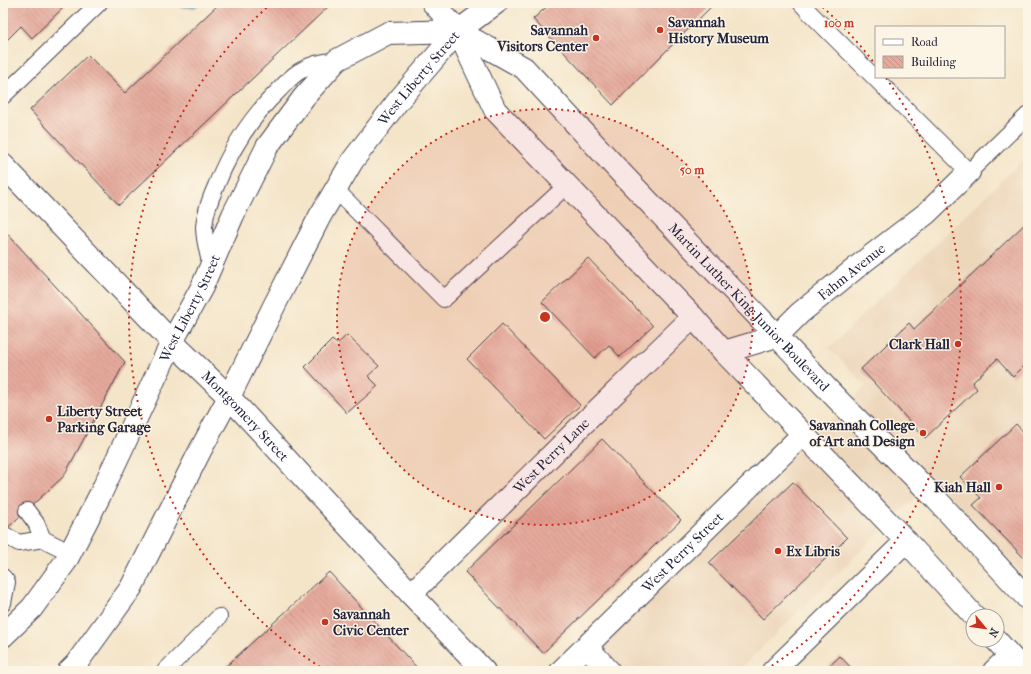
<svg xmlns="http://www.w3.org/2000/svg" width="1031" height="674" viewBox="0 0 1031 674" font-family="'IM FELL French Canon',serif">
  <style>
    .built { fill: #edd7bb }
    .water { fill: url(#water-waves); stroke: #3c7286 }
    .building { fill: url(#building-back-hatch) }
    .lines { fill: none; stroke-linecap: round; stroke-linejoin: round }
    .service-casing { stroke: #423f50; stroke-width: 18 }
    .minor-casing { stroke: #423f50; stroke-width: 24 }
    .secondary-casing { stroke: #423f50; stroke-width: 24 }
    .primary-casing { stroke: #423f50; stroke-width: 24 }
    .service { stroke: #fff; stroke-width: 16 }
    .minor { stroke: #fff; stroke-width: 22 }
    .secondary { stroke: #fff; stroke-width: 22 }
    .primary { stroke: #fff; stroke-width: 22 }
    .ring { fill: none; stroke: #c8321e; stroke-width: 2; stroke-dasharray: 2 4 }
    .poi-dot { fill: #c8321e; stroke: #fcf5e5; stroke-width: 1.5 }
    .labels { text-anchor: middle; stroke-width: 3; stroke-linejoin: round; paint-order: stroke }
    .poi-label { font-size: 14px; font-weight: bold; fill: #22223b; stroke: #fcf5e5; text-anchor: start }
    .street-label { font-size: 14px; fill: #22223b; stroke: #fcf5e5 }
    .centre { fill: #c8321e; stroke: #fcf5e5; stroke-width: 2 }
    .ring-label { font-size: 12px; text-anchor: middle; font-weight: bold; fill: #c8321e; stroke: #fcf5e5; stroke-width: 3; stroke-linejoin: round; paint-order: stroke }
  </style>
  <defs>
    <pattern id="water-waves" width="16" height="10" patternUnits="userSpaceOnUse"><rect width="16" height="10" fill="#57c3d0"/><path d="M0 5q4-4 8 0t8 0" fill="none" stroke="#4ba7b4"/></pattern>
    <pattern id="building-back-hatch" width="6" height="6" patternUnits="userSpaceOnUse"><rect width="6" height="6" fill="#e5aa9c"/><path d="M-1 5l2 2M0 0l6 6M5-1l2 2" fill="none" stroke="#c49287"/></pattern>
  </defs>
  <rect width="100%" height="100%" fill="#fcf5e5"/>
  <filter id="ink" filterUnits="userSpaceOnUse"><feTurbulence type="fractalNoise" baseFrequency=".025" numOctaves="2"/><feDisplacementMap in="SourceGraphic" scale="8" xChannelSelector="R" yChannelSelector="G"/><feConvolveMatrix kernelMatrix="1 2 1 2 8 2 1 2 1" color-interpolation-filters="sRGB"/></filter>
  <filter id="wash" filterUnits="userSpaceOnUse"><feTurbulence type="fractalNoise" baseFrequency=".012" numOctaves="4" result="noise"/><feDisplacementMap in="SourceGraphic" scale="16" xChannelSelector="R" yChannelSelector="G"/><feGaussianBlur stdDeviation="0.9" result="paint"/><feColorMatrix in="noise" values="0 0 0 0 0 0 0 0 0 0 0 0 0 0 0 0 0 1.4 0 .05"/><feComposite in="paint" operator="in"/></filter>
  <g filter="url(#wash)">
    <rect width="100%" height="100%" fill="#f4e5c9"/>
    <polygon class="built" points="1028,155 1028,580 934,479 738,671 625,671 598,642 866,386 829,348"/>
    <polygon class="water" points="176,3 200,3 195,7 180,7"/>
    <g id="blocks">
      <g class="building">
        <polygon points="3,3 68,3 32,38 21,26 3,44"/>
        <polygon points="220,3 332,3 119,205 30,110 88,55 125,93"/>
        <polygon points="551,3 715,3 660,57 613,105 533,19"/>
        <polygon points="1028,221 1028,372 1023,367 1013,377 997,359 972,383 977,389 925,438 861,369 909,323 914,329"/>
        <polygon points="3,229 125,362 64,476 3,532"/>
        <polygon points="588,258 653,326 620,357 609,345 595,358 542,302"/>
        <polygon points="502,324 580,405 544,439 467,359"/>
        <polygon points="347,335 379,366 368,376 378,386 347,413 305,367 332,340 337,344"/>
        <polygon points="1016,424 1028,437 1028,556 1025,559 973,505 981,498 960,477"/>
        <polygon points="602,439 681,520 543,653 465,572"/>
        <polygon points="793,482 847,538 763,619 709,563"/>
        <polygon points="329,572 420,671 221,671"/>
        <polygon points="840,656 854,671 824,671"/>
      </g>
    </g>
  </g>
  <g filter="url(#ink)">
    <use href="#blocks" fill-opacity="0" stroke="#423f50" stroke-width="1"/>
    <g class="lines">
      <defs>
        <g id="service">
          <polyline points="801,3 811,14 969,172 1028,115"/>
          <polyline points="3,96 99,3"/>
          <polyline points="336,190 444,299 567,185"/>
          <path d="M211 266C208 253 204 240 204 227 205 214 211 197 216 186 231 148 250 118 279 90 286 83 293 74 302 70 313 63 325 62 337 60"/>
          <polyline points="27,511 36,523 43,539 71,553"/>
          <polyline points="3,534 19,543 43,539"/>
          <polyline points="3,577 7,582 3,603"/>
          <polyline points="165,671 219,617"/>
        </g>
        <g id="minor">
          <path id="s1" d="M724 352 777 336 800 313 867 259 927 213 969 172"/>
          <path id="s2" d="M411 594 583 424 693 317"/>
          <polyline points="587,647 609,671"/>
          <path id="s3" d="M561 671 803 434"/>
          <polyline points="773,671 906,541"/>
          <polyline points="994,671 1010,656"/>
        </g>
        <g id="secondary">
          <path id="s4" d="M3 165 172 342 229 397 411 594 484 671"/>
          <path id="s5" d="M3 636 32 608 66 561 100 495 172 342 202 287 233 215 267 147 304 97 337 60 388 33 458 31"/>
          <path id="s6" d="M69 671 76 664 131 588 201 449 229 397 274 306 320 216 353 160 398 101 458 31 496 3"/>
        </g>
        <g id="primary">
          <polyline points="433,3 458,31 495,110 693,317 724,352 906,541 974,616"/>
          <path id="s7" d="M458 31 524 68 623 175 838 400 937 500 1028 599"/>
          <polyline points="996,640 1024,671"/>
        </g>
      </defs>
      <use href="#service" class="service-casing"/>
      <use href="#minor" class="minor-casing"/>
      <use href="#secondary" class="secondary-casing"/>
      <use href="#primary" class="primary-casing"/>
      <use href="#service" class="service"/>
      <use href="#minor" class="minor"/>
      <use href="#secondary" class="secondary"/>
      <use href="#primary" class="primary"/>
    </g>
  </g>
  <circle cx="545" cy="317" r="208" fill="#c8321e" fill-opacity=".12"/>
  <g class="ring">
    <circle cx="545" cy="317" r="208"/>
    <path d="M325 670A416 416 0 0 1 272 3M818 3A416 416 0 0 1 875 64M886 78A416 416 0 0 1 765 670"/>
  </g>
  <g class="poi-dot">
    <circle cx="660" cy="30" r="4"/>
    <circle cx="596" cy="38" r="4"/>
    <circle cx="958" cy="344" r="4"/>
    <circle cx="49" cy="419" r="4"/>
    <circle cx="923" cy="433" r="4"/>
    <circle cx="999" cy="487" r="4"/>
    <circle cx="778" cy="551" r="4"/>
    <circle cx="325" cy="622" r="4"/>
  </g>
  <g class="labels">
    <g class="poi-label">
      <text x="668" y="27">Savannah<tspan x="668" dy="16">History Museum</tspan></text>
      <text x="588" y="35" text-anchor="end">Savannah<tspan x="588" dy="16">Visitors Center</tspan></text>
      <text x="950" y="349" text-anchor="end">Clark Hall</text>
      <text x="57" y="416">Liberty Street<tspan x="57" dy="16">Parking Garage</tspan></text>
      <text x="915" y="430" text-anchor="end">Savannah College<tspan x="915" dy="16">of Art and Design</tspan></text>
      <text x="991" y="492" text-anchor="end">Kiah Hall</text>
      <text x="786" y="556">Ex Libris</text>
      <text x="333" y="619">Savannah<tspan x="333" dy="16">Civic Center</tspan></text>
    </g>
    <g class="street-label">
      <text dy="5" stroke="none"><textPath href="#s6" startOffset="691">West Liberty Street</textPath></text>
      <text dy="5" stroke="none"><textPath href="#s1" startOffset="154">Fahm Avenue</textPath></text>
      <text dy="5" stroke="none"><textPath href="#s7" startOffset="404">Martin Luther King Junior Boulevard</textPath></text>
      <text dy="5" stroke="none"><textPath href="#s5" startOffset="380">West Liberty Street</textPath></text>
      <text dy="5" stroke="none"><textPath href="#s4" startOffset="349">Montgomery Street</textPath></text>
      <text dy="5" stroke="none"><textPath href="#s2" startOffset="197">West Perry Lane</textPath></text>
      <text dy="5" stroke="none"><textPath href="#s3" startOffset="170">West Perry Street</textPath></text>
    </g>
  </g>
  <circle cx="545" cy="317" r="6" class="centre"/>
  <g class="ring-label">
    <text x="839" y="27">100 m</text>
    <text x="692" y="174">50 m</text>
  </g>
  <rect width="1031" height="674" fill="none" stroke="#fcf5e5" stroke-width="16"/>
  <rect x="875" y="26" width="130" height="52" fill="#fcf5e5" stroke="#a5a1a1"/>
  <rect x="883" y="39" width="20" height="6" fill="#ffffff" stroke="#a5a1a1"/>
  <text x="911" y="46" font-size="12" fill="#22223b">Road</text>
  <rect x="883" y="56" width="20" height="12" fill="url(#building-back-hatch)" stroke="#a5a1a1"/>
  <text x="911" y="66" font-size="12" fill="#22223b">Building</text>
  <g transform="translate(985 628) rotate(119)"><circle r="19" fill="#fcf5e5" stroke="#a5a1a1"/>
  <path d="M0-3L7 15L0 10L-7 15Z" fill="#c8321e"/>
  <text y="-6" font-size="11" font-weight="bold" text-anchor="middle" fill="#22223b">N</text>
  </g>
</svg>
